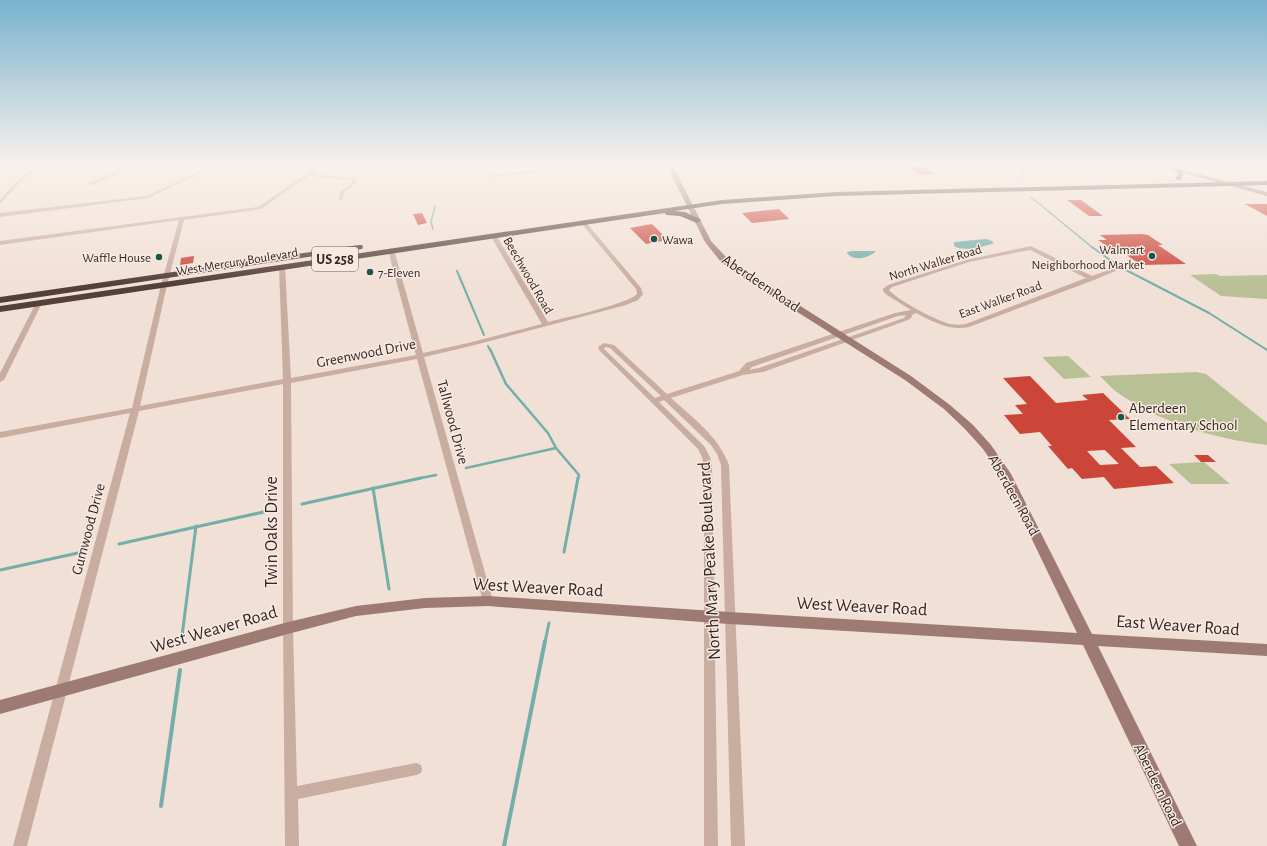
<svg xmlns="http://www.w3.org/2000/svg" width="1267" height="846" viewBox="0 0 1267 846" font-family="'Alegreya Sans',sans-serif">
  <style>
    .green { fill: #b9c095 }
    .water { fill: #73afa8 }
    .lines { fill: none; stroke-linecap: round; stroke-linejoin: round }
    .stream-far4 { stroke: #73afa8; stroke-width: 1.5 }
    .stream-far3 { stroke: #73afa8; stroke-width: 2 }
    .stream-far2 { stroke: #73afa8; stroke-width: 2.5 }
    .stream-far1 { stroke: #73afa8; stroke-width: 3 }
    .stream { stroke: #73afa8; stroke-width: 4 }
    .building { fill: #cb4639; fill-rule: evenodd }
    .street { fill: #c9ada1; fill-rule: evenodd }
    .secondary { fill: #9d7b73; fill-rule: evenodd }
    .highway { fill: #553f3b; fill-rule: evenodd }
    .poi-dot { fill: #195650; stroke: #f9eae1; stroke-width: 1.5 }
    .labels { text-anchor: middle; stroke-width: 3; stroke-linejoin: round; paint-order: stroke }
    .far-poi-label { font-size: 13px; fill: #332724; stroke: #f9eae1; text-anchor: start }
    .far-street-label { font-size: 13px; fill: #332724; stroke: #f9eae1 }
    .shield { fill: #f9eae1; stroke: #6e625d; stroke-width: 1 }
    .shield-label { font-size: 14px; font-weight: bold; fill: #332724 }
    .street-label { font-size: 15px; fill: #332724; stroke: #f9eae1 }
    .poi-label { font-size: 15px; fill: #332724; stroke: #f9eae1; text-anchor: start }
    .near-street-label { font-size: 18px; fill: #332724; stroke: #f9eae1 }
  </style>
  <rect width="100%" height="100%" fill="#f1e0d5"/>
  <g class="green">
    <polygon points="1216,274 1220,276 1267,275 1267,299 1221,296 1190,275"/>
    <polygon points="1068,356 1091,377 1064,379 1042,357"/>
    <path d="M1196 372 1206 374 1267 423V445C1216 439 1164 424 1121 395 1113 390 1107 383 1100 376Z"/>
    <polygon points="1204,462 1230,484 1191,484 1169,464"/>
  </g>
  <g class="water">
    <path d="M986 239 992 241 994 243C983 247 963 252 954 246V242Z"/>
    <path d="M852 251H876C869 258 854 262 847 253V252Z"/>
  </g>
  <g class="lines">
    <g class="stream-far4">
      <polyline points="1022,178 1022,171 1025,166"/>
      <polyline points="1031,197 1093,248"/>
      <polyline points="433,229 431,222 435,206"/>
    </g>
    <g class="stream-far3">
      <polyline points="1092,247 1117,265"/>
      <polyline points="1126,270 1209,313 1267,350"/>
      <polyline points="457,271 484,335"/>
      <polyline points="488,346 490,350"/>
    </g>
    <g class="stream-far2">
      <polyline points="490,349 506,384 548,433 556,448 579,475 578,479"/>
      <polyline points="466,468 556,448"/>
      <polyline points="416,479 436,475"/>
    </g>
    <g class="stream-far1">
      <polyline points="373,488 389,589"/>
      <polyline points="302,504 421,478"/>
      <polyline points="119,544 268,511"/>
      <polyline points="564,552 578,478"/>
      <polyline points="0,570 78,553"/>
      <polyline points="182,636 196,526"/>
      <polyline points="545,642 549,623"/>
    </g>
    <g class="stream">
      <polyline points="161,806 180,670"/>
      <polyline points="504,846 545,641"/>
    </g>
  </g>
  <g class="building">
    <polygon points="909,166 922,166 933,174 919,175"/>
    <polygon points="1067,200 1081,200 1103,216 1089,216"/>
    <polygon points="1245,204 1267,204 1267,216"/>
    <polygon points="779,209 789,219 752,223 742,213"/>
    <polygon points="422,213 427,223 418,225 413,214"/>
    <polygon points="652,224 668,240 646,244 630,228"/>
    <polygon points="1141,234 1148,235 1163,245 1158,245 1186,264 1141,265 1118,249 1111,249 1098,240 1107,240 1100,235"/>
    <polygon points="193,256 194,256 193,263 180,265 181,258"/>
    <path d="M1030 376 1056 403 1088 400 1082 395 1103 393 1130 419 1109 420 1136 447 1121 448 1140 467 1156 466 1174 483 1114 489 1104 477 1082 479 1072 468 1068 469 1048 446H1052L1040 432 1020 434 1004 415 1023 414 1015 405 1027 404 1003 378ZM1105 450 1119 464 1100 465 1087 451Z"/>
    <polygon points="1194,455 1208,455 1216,462 1201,462"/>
  </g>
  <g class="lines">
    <g class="street">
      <path d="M40 166H45L25 178 0 204V200C12 185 22 174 40 166Z"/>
      <polygon points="109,166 125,168 130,166 135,166 92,185 88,185 88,183 121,169"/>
      <polygon points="210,166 215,166 148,198 0,217 0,213 147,196"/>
      <path d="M318 166H323L312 174 354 178H356L357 182 344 193 343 199 341 200 339 199 340 192 353 182 352 180 309 176 261 209 184 220 167 285 140 406 283 379 279 267 282 265 285 267 291 378 416 355 388 250 391 248 394 250 423 353 468 343 542 324 490 235 491 234 496 235 548 322C564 318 628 304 637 294L636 289 581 223V221H585L641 288 643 294 638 300 626 305 471 346 424 357 493 601 492 604 488 605 484 604 483 601 417 359 291 383 293 628 297 786 416 763 421 765 422 769 421 773 416 775 298 799 299 846H285L283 628V384L139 411 27 846H13L130 413 0 438V432L132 408 161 285 179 220 0 245V241L258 207Z"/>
      <polygon points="584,166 598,166 596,167 489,177 487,176 489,175"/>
      <path d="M1031 246 1092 276 1120 266 1125 267 1094 280 969 327C950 331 933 322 916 313L913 314 911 318 908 320 763 372 743 375 671 398C693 418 719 437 729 465L745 846H731L721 465 717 454 711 445 664 400 659 402 704 446 710 457 712 466 718 846H704V466L702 457 698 449 599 350 598 347 604 343 614 345 667 394 739 371 746 363 895 313 911 310 887 295 883 291V289L888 285 966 260ZM1030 250 1086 278 966 324C960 325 956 325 950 324 935 320 899 301 889 290L892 287 969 262ZM906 315 904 318 759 368 749 370 752 367 898 316ZM605 347 610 348 661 396 655 398 604 349Z"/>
      <polygon points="39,301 42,303 4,380 0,382 0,373 36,303"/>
    </g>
    <g class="secondary">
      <polygon points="667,166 673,166 711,241 727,258 748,273 911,376 950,405 973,425 991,445 1011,474 1092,634 1267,644 1267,656 1098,646 1197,846 1179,846 1083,645 729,624 488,606 425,608 356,616 288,634 0,714 0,700 288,622 356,606 425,598 488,596 729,612 1077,633 1001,475 983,449 965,429 944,409 905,380 742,277 721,262 705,242"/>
      <polygon points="1159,166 1168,166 1267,192 1267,196"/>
    </g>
    <g class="highway">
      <polygon points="1175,169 1179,169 1184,174 1180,180 1175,179 1178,174 1174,170"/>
      <polygon points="1267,181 1267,185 836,196 722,204 675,211 685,212 700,219 701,221 697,223 680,216 666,215 665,213 0,312 0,306 722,200 836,192"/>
      <polygon points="359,245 362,245 363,247 362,249 0,303 0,297"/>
    </g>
  </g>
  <linearGradient id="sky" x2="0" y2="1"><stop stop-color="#79b2ce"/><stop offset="0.58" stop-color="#f9f1ec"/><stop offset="1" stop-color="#f9f1ec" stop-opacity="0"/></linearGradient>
  <rect width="1267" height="284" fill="url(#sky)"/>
  <g class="poi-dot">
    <circle cx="654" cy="239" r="4"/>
    <circle cx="1152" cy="256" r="4"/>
    <circle cx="159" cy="257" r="4"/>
    <circle cx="370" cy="272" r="4"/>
    <circle cx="1121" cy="417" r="4"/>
  </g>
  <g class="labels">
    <g class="far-poi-label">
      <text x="662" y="244">Wawa</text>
      <text x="1144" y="254" text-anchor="end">Walmart<tspan x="1144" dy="15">Neighborhood Market</tspan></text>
      <text x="151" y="262" text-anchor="end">Waffle House</text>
      <text x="378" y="277">7-Eleven</text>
    </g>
    <g class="far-street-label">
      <text transform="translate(237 261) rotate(-9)" y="5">West Mercury Boulevard</text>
      <text transform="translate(935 262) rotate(-17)" y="5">North Walker Road</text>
      <text transform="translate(529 275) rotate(60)" y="5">Beechwood Road</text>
      <text transform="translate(1000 299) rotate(-20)" y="5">East Walker Road</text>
    </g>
    <rect class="shield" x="312" y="247" width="46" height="24" rx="3"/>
    <g class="shield-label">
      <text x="335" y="264">US 258</text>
    </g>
    <g class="street-label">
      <text transform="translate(761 283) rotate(34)" y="5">Aberdeen Road</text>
      <text transform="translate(366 353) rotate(-11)" y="5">Greenwood Drive</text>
      <text transform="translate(453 422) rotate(75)" y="5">Tallwood Drive</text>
      <text transform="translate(1014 495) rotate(61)" y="5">Aberdeen Road</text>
      <text transform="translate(88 529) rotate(-75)" y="5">Gumwood Drive</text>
      <text transform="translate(1158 785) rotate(64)" y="5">Aberdeen Road</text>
    </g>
    <g class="poi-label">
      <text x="1129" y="413">Aberdeen<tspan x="1129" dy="17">Elementary School</tspan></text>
    </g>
    <g class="near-street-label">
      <text transform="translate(271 532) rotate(-90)" y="6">Twin Oaks Drive</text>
      <text transform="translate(709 561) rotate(-93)" y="6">North Mary Peake Boulevard</text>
      <text transform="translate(538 587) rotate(3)" y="6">West Weaver Road</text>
      <text transform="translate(862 606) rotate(3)" y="6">West Weaver Road</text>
      <text transform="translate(1178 625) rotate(4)" y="6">East Weaver Road</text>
      <text transform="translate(214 629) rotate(-16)" y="6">West Weaver Road</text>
    </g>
  </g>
</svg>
